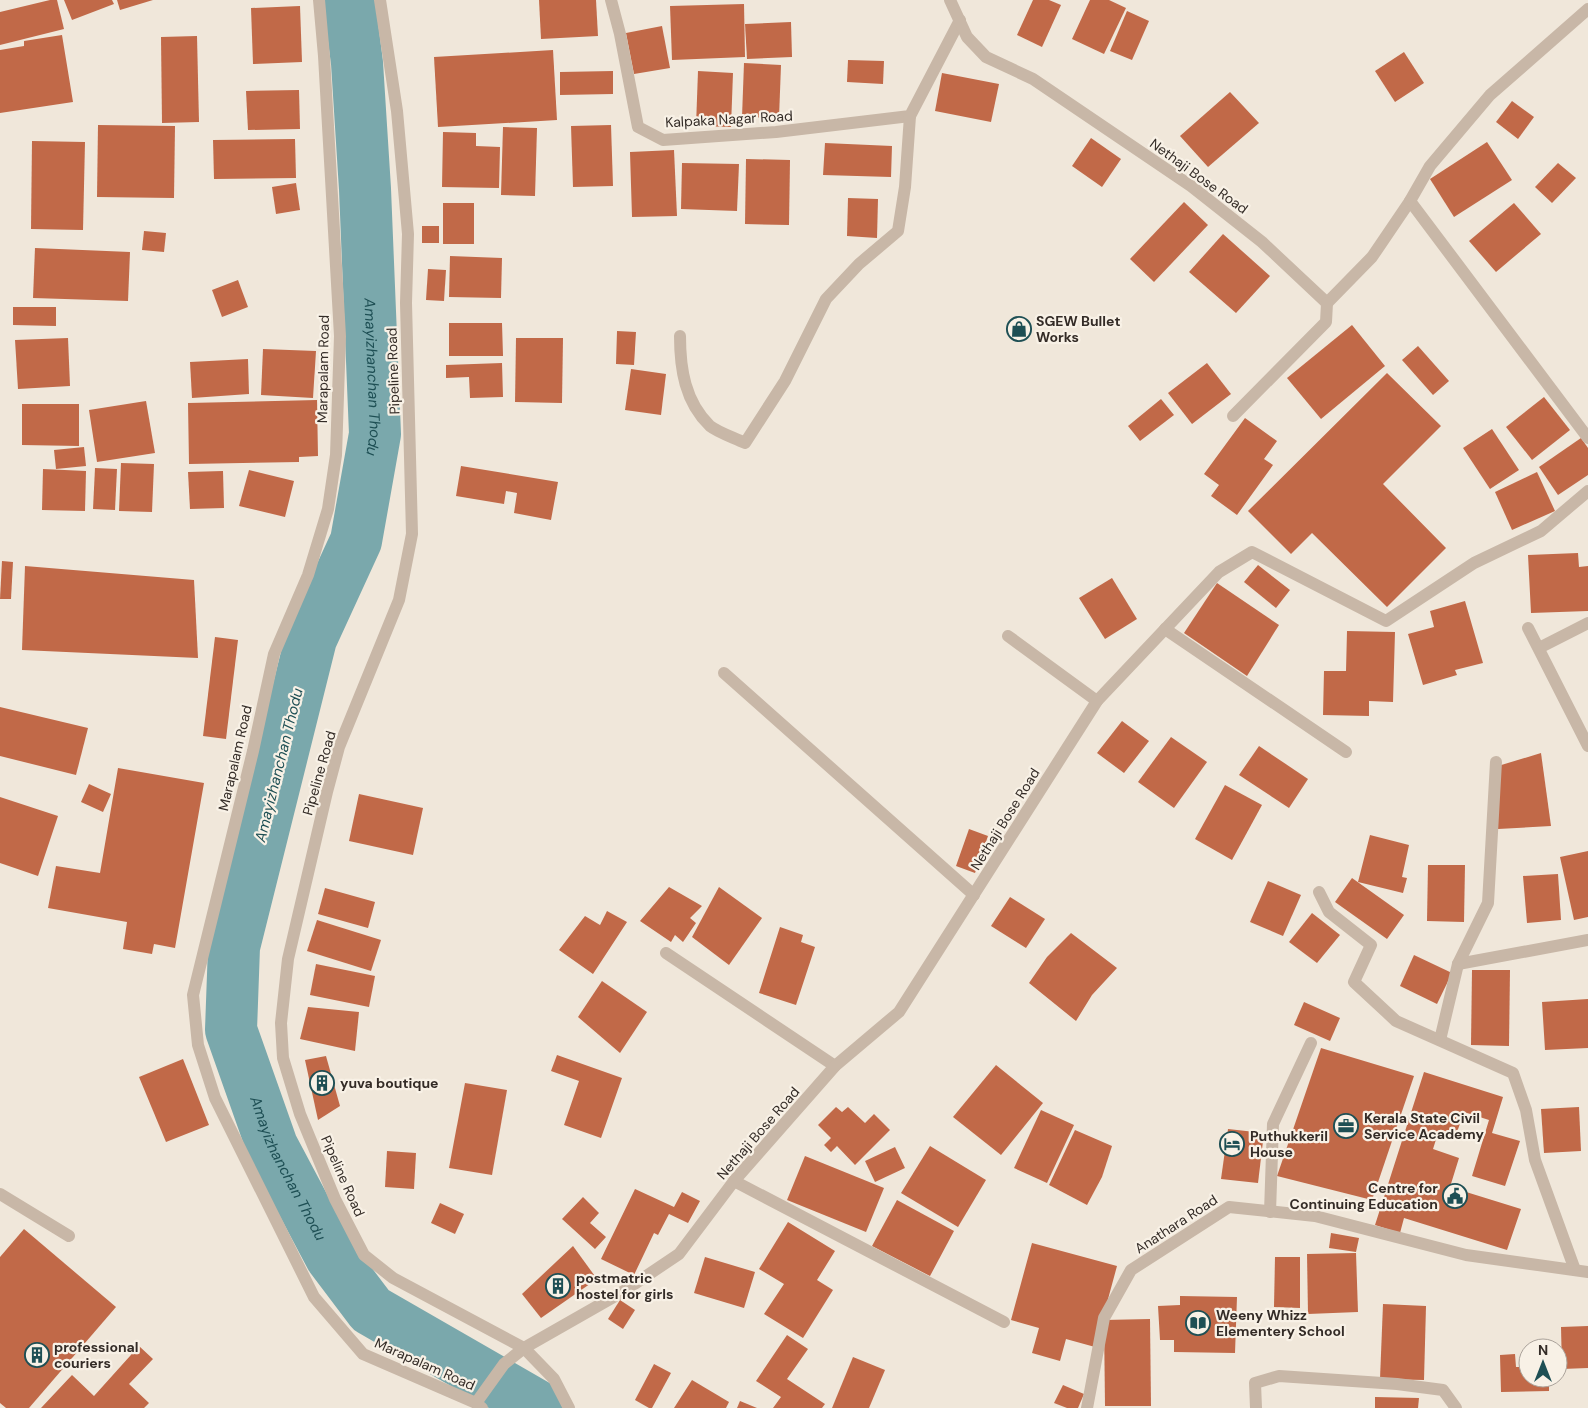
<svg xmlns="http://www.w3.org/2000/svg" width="1588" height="1408" viewBox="0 0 1588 1408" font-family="'DM Sans',sans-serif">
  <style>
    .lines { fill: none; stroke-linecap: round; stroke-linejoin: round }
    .river { stroke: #7aa8ac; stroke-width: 52 }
    .building { fill: #c16948 }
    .lane { stroke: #c8b7a7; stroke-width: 12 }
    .street { stroke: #c8b7a7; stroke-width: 12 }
    .labels { text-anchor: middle; stroke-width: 4.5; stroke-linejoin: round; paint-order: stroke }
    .street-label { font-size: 14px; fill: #342c27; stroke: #f8f1e6 }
    .poi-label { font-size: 14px; font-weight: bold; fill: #342c27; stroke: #f8f1e6; text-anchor: start }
    .water-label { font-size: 15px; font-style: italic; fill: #1e4f54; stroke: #f8f1e6 }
  </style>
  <rect width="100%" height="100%" fill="#f0e7da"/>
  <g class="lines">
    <path class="river" id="s1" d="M349 0 357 63 365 189 375 434 356 541 311 639 234 947 231 1030 272 1146 331 1257 371 1310 541 1408"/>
  </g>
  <g class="building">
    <polygon points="50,0 57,0 64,29 0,45 0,12"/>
    <polygon points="64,0 112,0 114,4 72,20"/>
    <polygon points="117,0 153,0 120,10"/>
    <polygon points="539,0 596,0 598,36 541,39"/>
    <polygon points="1033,0 1049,0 1061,5 1042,47 1017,35"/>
    <polygon points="1090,0 1109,0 1126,8 1104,54 1072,39"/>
    <polygon points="744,4 745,57 672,60 670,6"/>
    <polygon points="300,6 302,62 253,64 251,8"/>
    <polygon points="1127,11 1149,21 1132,60 1110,51"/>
    <polygon points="791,22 792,57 747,59 745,24"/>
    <polygon points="662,26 670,68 634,74 626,33"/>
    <polygon points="62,35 73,102 0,113 0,50 24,46 24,41"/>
    <polygon points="197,36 199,122 162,123 161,37"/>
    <polygon points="553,50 557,120 438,127 434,57"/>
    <polygon points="1404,52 1424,83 1395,102 1375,71"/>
    <polygon points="848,60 884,61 883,84 847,82"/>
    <polygon points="744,63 781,65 779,118 742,117"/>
    <polygon points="613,71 613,94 560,95 560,72"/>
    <polygon points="698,71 733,73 731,127 696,126"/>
    <polygon points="942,73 999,84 991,122 935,111"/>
    <polygon points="299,90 300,129 248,130 246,91"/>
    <polygon points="1230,92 1259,123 1208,167 1180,136"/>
    <polygon points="1512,101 1534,117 1518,139 1496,122"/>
    <polygon points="98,125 175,126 174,198 97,197"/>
    <polygon points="611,125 613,186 573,187 571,126"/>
    <polygon points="503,127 537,128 535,196 501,195"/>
    <polygon points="443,132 476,133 476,146 500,147 499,188 442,187"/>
    <polygon points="1091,138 1121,159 1102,187 1072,166"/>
    <polygon points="295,139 296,178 214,179 213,140"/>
    <polygon points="32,141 85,142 83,230 31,229"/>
    <polygon points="1487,142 1512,180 1454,217 1430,179"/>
    <polygon points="825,143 892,146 891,177 823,175"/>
    <polygon points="674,150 677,216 632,217 630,152"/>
    <polygon points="746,159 790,160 789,225 745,224"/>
    <polygon points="682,163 739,164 737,211 681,209"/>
    <polygon points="1558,163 1576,178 1552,203 1535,187"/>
    <polygon points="296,183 300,210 276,214 272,187"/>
    <polygon points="848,198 878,199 877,238 847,236"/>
    <polygon points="1184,202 1208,225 1154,282 1130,259"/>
    <rect x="443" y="203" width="31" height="41"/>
    <polygon points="1514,203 1541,234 1496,272 1469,241"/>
    <rect x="422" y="226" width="17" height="17"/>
    <polygon points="144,231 166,233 164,252 142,250"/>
    <polygon points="1223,234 1270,276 1236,313 1189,272"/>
    <polygon points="35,248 130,252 128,301 33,298"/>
    <polygon points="450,256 502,258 501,298 449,297"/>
    <polygon points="428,269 446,270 444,301 426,300"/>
    <polygon points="238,280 248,307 222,317 212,290"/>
    <polygon points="13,307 56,307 56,326 13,325"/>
    <polygon points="449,323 502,323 503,356 449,356"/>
    <polygon points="1352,325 1385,366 1321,419 1287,378"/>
    <polygon points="617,331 636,332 634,365 616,364"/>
    <polygon points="68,338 70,386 18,389 15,340"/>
    <polygon points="516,338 563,338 562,403 515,402"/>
    <polygon points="1418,346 1449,381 1433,395 1402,360"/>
    <polygon points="263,349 316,351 313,398 261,395"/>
    <polygon points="248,359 249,394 192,398 190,362"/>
    <polygon points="502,363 503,397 470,398 469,377 446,378 446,365"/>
    <polygon points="1207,363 1231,394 1192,424 1168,393"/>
    <polygon points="631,369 666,374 661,415 625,410"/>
    <polygon points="1387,373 1441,426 1383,484 1446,548 1387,607 1312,533 1291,554 1248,511"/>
    <polygon points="1544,397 1570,430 1532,460 1506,427"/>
    <polygon points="1161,399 1174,415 1140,441 1128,426"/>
    <polygon points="317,400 318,456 299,457 299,462 189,464 188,403"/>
    <polygon points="146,401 155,453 97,462 89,410"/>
    <polygon points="22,404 79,404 79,446 22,445"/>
    <polygon points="1245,418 1277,441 1264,459 1273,465 1237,515 1211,496 1219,485 1204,474"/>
    <polygon points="1492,429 1519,470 1490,489 1463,448"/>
    <polygon points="1581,438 1588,448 1588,475 1558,495 1539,467"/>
    <polygon points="84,447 86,466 56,469 54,450"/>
    <polygon points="121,463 154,464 152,512 119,511"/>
    <polygon points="461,466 558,482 551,520 514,513 517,493 506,491 504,504 456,496"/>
    <polygon points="95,468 117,469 115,510 93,509"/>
    <polygon points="43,469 86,471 85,511 42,510"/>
    <polygon points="249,470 294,481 285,517 239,506"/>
    <polygon points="223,471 224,508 190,509 188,472"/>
    <polygon points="1537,472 1555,511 1512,530 1495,492"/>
    <polygon points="1578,553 1579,567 1588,566 1588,611 1531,613 1528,555"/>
    <polygon points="2,561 13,562 11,599 0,599"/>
    <polygon points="1258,565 1290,590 1276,608 1244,582"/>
    <polygon points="25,566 194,580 198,658 22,650"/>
    <polygon points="1112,578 1137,619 1105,639 1079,598"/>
    <polygon points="1217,583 1279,625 1247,676 1184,633"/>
    <polygon points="1465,601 1483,663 1455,670 1457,675 1423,685 1408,634 1434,627 1430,611"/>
    <polygon points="1347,631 1395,632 1393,702 1369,701 1369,716 1323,715 1324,671 1346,671"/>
    <polygon points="215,637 238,640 226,739 203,736"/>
    <polygon points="0,707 88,728 76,775 0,756"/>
    <polygon points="1122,721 1149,741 1124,773 1097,753"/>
    <polygon points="1171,737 1207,762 1174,808 1138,782"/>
    <polygon points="1259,746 1308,779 1289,808 1239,775"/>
    <polygon points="1541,753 1551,826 1498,829 1498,766"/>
    <polygon points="118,768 204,783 175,948 154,944 152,954 123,949 127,922 48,908 56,866 100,873"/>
    <polygon points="89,784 111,794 103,812 81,802"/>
    <polygon points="1225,785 1262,805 1232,860 1195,839"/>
    <polygon points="359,794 423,808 413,855 349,841"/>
    <polygon points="0,797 58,816 38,876 0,863"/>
    <polygon points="969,829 988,836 975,873 956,866"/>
    <polygon points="1370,835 1409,845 1402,877 1407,878 1403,893 1358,882"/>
    <polygon points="1588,851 1588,917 1574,920 1560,857"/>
    <polygon points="1428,865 1465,865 1464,922 1427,921"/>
    <polygon points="1558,874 1561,920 1527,923 1523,876"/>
    <polygon points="1352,878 1404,915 1387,939 1335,902"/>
    <polygon points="1268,881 1301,895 1283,936 1250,922"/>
    <polygon points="669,887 702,906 690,918 696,923 683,942 675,935 671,942 640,921"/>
    <polygon points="719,887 762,918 729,965 692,937"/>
    <polygon points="325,888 375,902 368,928 318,914"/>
    <polygon points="1010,897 1045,919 1026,948 991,926"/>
    <polygon points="607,911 627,922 593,974 559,950 585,916 600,925"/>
    <polygon points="1312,913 1340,935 1317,963 1289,942"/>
    <polygon points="317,920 381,940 371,971 307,951"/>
    <polygon points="780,927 803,935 801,942 815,947 796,1005 759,993"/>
    <polygon points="1071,933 1117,968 1092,995 1076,1021 1029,983 1047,957"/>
    <polygon points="1414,955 1452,973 1437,1004 1400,986"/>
    <polygon points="316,964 375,976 369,1007 310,995"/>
    <polygon points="1472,970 1510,970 1509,1046 1471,1045"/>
    <polygon points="602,981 647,1012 620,1053 578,1017"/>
    <polygon points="1588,999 1588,1048 1545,1050 1542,1002"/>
    <polygon points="1304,1002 1340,1018 1330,1041 1294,1025"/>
    <polygon points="308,1007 359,1012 355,1051 300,1039"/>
    <polygon points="1321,1048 1414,1076 1372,1200 1277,1176"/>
    <polygon points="557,1055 622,1078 601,1138 564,1125 579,1081 551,1071"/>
    <polygon points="326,1056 340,1106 318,1120 305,1060"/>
    <polygon points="183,1059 209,1125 166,1142 139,1077"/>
    <polygon points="996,1065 1043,1103 1001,1155 953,1117"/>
    <polygon points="1424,1072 1503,1097 1492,1133 1520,1141 1505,1186 1472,1176 1489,1120 1464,1112 1456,1135 1439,1130 1433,1149 1459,1158 1450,1187 1521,1209 1507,1250 1404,1218 1400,1233 1375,1225"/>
    <polygon points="465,1083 507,1090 492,1175 449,1168"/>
    <polygon points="836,1107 842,1112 848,1107 865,1123 874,1114 890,1130 855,1165 837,1146 831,1152 824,1145 831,1138 818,1125"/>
    <polygon points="1579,1107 1581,1151 1544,1153 1541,1109"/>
    <polygon points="1041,1110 1074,1125 1047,1183 1014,1168"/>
    <polygon points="1228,1129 1264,1133 1258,1183 1221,1179"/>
    <polygon points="1075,1130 1112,1146 1102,1177 1087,1205 1049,1185"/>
    <polygon points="930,1146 986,1180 958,1227 901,1193"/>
    <polygon points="895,1147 905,1168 875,1182 865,1161"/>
    <polygon points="387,1151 416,1153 414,1189 385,1187"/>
    <polygon points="805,1156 884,1188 866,1232 787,1200"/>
    <polygon points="635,1189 674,1207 682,1192 700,1201 688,1223 669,1214 658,1235 654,1233 634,1275 601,1259"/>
    <polygon points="583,1197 599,1213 590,1223 606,1237 595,1249 562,1219"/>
    <polygon points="897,1200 954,1231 930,1276 872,1246"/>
    <polygon points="440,1203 464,1214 455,1234 431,1223"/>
    <polygon points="788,1222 835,1251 817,1280 833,1290 803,1338 764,1314 784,1284 759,1269"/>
    <polygon points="24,1229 116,1307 29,1408 6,1408 0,1403 0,1257"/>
    <polygon points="1331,1233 1359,1238 1356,1252 1329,1248"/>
    <polygon points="1032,1243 1117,1266 1095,1347 1066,1339 1060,1361 1032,1353 1039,1328 1011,1320"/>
    <polygon points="573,1246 597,1279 541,1318 522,1294"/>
    <polygon points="1356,1253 1358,1312 1308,1314 1307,1254"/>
    <polygon points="705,1257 755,1272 744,1308 694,1293"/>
    <polygon points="1275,1257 1300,1257 1300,1308 1274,1307"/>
    <polygon points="1180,1296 1237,1297 1235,1353 1174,1352 1174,1340 1160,1340 1158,1306 1180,1305"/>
    <polygon points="620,1300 635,1310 623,1329 608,1319"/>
    <polygon points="1383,1304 1426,1306 1424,1380 1380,1379"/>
    <polygon points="1150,1319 1151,1406 1105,1406 1104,1320"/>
    <polygon points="1588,1326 1588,1368 1562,1369 1561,1327"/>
    <polygon points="787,1335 808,1349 787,1379 825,1404 822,1408 773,1408 781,1397 756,1381"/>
    <polygon points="139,1346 153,1359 129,1384 149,1403 144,1408 41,1408 72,1375 94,1396"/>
    <polygon points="1515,1354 1516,1367 1528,1367 1528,1378 1549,1378 1549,1391 1501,1392 1500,1355"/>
    <polygon points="853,1357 885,1370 869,1408 832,1408"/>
    <polygon points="654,1364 671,1373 652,1408 649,1408 635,1400"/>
    <polygon points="692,1380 729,1402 726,1408 674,1408"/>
    <polygon points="1063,1385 1084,1394 1078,1408 1067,1408 1054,1403"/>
    <polygon points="1375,1397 1419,1398 1418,1408 1375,1408"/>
    <polygon points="740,1401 757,1408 737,1408"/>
  </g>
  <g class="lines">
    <g class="lane">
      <polyline points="666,953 835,1066"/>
      <polyline points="0,1194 69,1236"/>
    </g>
    <g class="street">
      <polyline points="319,0 324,56 340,336 336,455 328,509 308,575 274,654 253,751 193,995 198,1045 215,1098 314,1297 363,1354 476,1403 482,1408"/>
      <polyline points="380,0 397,111 408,234 406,303 412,534 399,600 339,747 327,792 288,959 281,1023 283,1058 300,1114 335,1199 364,1255 393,1278 524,1348 554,1379 569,1408"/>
      <polyline points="611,0 620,34 638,127 663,140 776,132 910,116 960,20"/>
      <polyline points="950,0 967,37 986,57 1033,79 1191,186 1262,242 1327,303 1372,257 1410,201 1588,438"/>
      <polyline points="1410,201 1430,166 1490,95 1588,9"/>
      <path d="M680 336C680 369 685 402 710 426 719 433 735 438 745 443L785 381 826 299 859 264 898 231 905 187 910 116"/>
      <polyline points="1233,416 1326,322 1327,303"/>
      <polyline points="1528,628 1588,746"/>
      <polyline points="1165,629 1346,752"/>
      <polyline points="1008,636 1097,701"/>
      <polyline points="1539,648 1588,623"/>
      <polyline points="724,673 974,895"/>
      <polyline points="1319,892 1329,912 1371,945 1354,982 1396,1021 1513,1073 1526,1110 1535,1160 1575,1270"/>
      <polyline points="1458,964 1588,940"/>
      <polyline points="1440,1040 1458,964 1488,903 1496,762"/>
      <polyline points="734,1181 1004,1322"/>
      <polyline points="1270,1212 1273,1124 1311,1043"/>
      <polyline points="476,1403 504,1364 524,1348 624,1291 679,1254 734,1181 835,1066 899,1012 1097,701 1219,572 1252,552 1386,621 1474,563 1541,531 1588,491"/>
      <polyline points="1087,1408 1104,1318 1131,1270 1229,1207 1315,1216 1466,1255 1588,1272"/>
      <polyline points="1256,1408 1255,1383 1279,1376 1397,1384 1443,1390 1456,1408"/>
    </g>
  </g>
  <defs>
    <symbol id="shop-ring" viewBox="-11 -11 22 22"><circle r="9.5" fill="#f8f1e6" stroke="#1e4f54" stroke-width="1.5"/><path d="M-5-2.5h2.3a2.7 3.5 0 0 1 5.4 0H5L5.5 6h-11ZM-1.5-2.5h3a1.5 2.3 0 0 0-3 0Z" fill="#1e4f54"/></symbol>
    <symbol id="building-ring" viewBox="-11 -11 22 22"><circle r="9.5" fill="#f8f1e6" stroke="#1e4f54" stroke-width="1.5"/><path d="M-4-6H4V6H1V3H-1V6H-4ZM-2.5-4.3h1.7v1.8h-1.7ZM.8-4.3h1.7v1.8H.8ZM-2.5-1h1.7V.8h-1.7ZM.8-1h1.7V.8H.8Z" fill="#1e4f54"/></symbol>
    <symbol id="office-ring" viewBox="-11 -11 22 22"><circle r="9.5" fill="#f8f1e6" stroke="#1e4f54" stroke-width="1.5"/><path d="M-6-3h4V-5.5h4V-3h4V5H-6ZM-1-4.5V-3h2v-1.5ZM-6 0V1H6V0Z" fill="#1e4f54"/></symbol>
    <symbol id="hotel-ring" viewBox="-11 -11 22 22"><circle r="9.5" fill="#f8f1e6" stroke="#1e4f54" stroke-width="1.5"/><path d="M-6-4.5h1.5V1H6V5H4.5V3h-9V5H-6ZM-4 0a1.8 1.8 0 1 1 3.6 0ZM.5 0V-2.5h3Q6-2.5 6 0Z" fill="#1e4f54"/></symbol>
    <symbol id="civic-ring" viewBox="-11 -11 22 22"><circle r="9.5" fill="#f8f1e6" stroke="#1e4f54" stroke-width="1.5"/><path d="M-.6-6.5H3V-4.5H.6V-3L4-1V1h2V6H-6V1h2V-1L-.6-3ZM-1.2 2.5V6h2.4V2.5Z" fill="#1e4f54"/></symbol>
    <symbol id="library-ring" viewBox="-11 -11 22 22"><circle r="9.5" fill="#f8f1e6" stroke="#1e4f54" stroke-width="1.5"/><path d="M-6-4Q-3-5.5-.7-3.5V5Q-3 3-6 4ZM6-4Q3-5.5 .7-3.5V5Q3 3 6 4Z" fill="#1e4f54"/></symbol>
  </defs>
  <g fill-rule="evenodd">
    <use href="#shop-ring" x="1005" y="315" width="28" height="28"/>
    <use href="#building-ring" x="308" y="1069" width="28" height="28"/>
    <use href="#office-ring" x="1332" y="1112" width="28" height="28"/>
    <use href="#hotel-ring" x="1218" y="1130" width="28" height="28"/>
    <use href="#civic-ring" x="1441" y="1182" width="28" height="28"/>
    <use href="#building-ring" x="544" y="1272" width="28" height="28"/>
    <use href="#library-ring" x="1184" y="1309" width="28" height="28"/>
    <use href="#building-ring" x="23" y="1341" width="28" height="28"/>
  </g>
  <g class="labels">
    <g class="street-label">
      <text transform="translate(729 119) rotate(-3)" y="5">Kalpaka Nagar Road</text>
      <text transform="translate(1199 176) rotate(36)" y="5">Nethaji Bose Road</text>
      <text transform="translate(323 369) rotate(-89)" y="5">Marapalam Road</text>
      <text transform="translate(393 371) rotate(-92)" y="5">Pipeline Road</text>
      <text transform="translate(235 758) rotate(-77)" y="5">Marapalam Road</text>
      <text transform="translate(319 773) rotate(-74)" y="5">Pipeline Road</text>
      <text transform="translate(1005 819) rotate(-58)" y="5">Nethaji Bose Road</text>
      <text transform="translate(758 1133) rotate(-49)" y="5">Nethaji Bose Road</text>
      <text transform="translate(343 1176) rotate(66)" y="5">Pipeline Road</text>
      <text transform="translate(1176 1224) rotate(-33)" y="5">Anathara Road</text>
      <text transform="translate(425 1364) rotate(24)" y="5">Marapalam Road</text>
    </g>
    <g class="poi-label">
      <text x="1036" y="326">SGEW Bullet<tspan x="1036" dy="16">Works</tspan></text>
      <text x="340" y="1088">yuva boutique</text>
      <text x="1364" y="1123">Kerala State Civil<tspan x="1364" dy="16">Service Academy</tspan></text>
      <text x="1250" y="1141">Puthukkeril<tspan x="1250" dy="16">House</tspan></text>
      <text x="1438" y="1193" text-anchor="end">Centre for<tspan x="1438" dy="16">Continuing Education</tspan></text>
      <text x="576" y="1283">postmatric<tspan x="576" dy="16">hostel for girls</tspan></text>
      <text x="1216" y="1320">Weeny Whizz<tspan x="1216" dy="16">Elementery School</tspan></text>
      <text x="54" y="1352">professional<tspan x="54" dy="16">couriers</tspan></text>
    </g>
    <g class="water-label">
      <text dy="5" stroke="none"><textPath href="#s1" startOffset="378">Amayizhanchan Thodu</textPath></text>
      <text transform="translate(279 765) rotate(-76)" y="5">Amayizhanchan Thodu</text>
      <text dy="5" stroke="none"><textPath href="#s1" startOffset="1202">Amayizhanchan Thodu</textPath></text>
    </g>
  </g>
  <g transform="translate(1543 1363)"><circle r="24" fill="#f8f1e6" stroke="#aaa29a"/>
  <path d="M0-4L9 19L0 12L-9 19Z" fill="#1e4f54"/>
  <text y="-8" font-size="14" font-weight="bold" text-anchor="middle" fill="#342c27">N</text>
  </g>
</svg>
